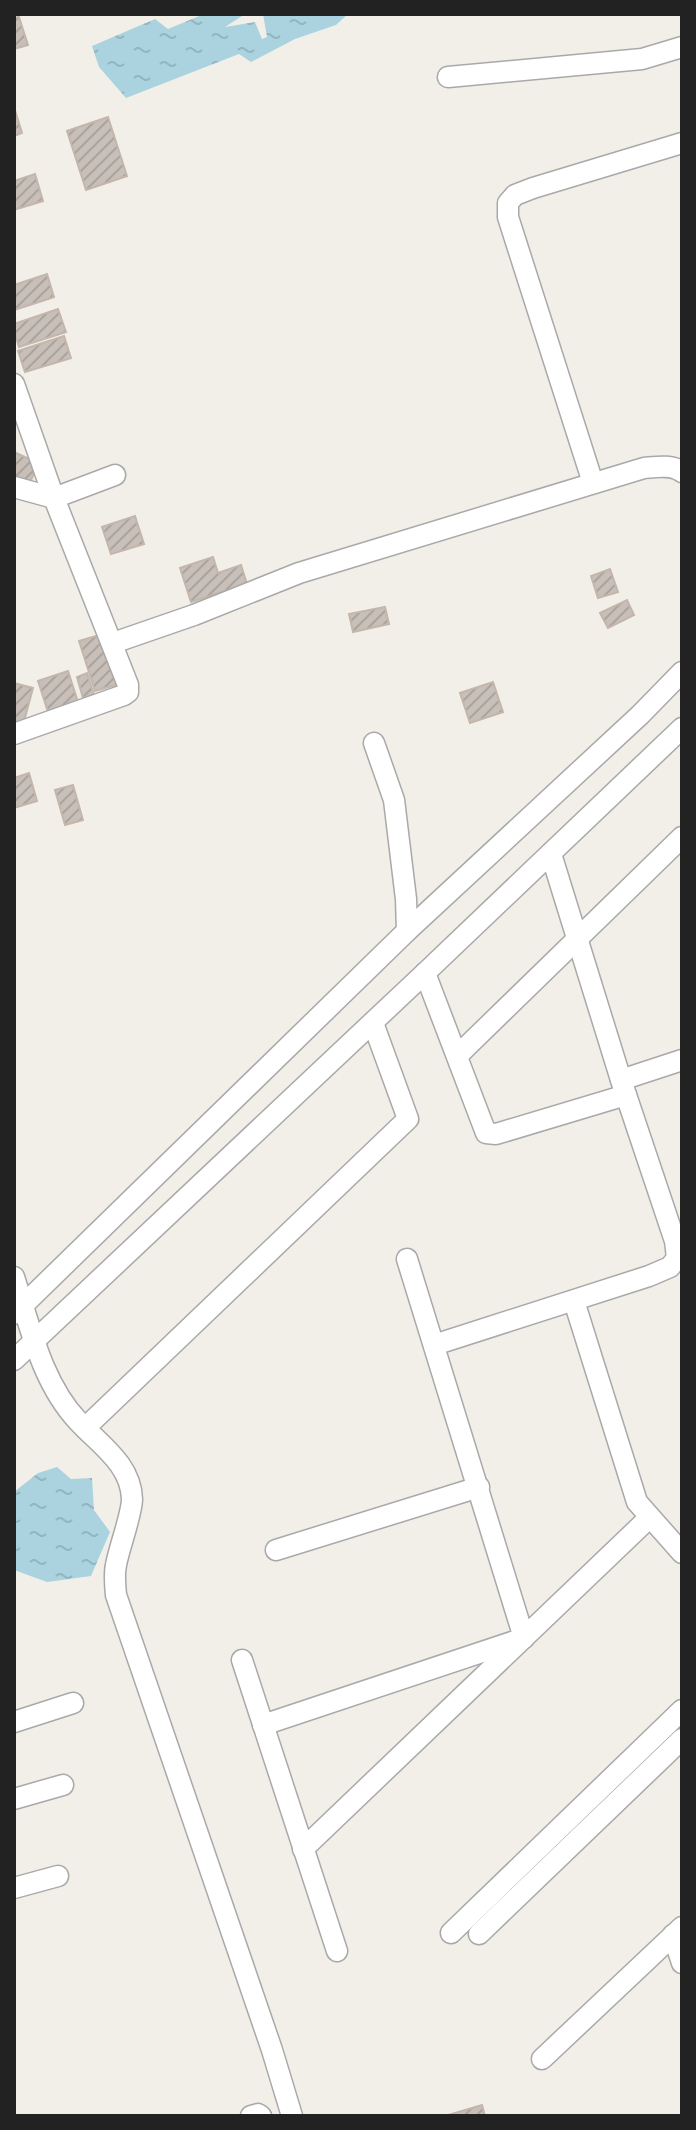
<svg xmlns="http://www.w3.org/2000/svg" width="696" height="2130" viewBox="0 0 696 2130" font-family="Signika,sans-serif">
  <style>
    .water { fill: url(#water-ripples) }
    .building { fill: url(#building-hatch); stroke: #c4b6ab; stroke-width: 2 }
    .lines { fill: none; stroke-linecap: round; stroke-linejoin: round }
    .minor-casing { stroke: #a9a9a9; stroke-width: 23 }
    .minor { stroke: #fff; stroke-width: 20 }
  </style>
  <defs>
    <pattern id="water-ripples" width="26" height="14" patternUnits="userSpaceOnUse" patternTransform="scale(2)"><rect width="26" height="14" fill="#aad3df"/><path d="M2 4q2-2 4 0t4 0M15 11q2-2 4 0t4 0" fill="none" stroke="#92b5bf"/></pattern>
    <pattern id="building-hatch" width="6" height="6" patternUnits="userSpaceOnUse" patternTransform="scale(2)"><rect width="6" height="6" fill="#c7bfb8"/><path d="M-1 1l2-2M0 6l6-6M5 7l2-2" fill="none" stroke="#aba49e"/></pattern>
  </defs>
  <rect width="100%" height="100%" fill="#f2efe9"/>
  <g class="water">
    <polygon points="204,14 242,14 242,16 225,27 255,22 262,39 267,37 263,14 348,14 336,25 295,39 251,62 239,54 126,98 99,67 92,46 155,19 168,29"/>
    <polygon points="57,1467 71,1479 92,1478 94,1510 110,1532 91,1576 47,1582 14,1570 14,1492 38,1473"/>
  </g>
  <g class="building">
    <polygon points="14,14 18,14 28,45 14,49"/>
    <polygon points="14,107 22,133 14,136"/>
    <polygon points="108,117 127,176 86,190 67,131"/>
    <polygon points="35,174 43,201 14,210 14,181"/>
    <polygon points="47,274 54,297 14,310 14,285"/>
    <polygon points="58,309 66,332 19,347 14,331 14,324"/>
    <polygon points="64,336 71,358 25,372 18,351"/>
    <polygon points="14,452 38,463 28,488 14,483"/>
    <polygon points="135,516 144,544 111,554 102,527"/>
    <polygon points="213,557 218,573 241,565 247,584 191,602 180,568"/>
    <polygon points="610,569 618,592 598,598 591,576"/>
    <polygon points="627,600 634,615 608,628 600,613"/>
    <polygon points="385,607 389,624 353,632 349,614"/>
    <polygon points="103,634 119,684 95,691 79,641"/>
    <polygon points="68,671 78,702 48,712 38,681"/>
    <polygon points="87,673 94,695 83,698 77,677"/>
    <polygon points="493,682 503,712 470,723 460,693"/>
    <polygon points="14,683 33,688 23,725 14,723"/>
    <polygon points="29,773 37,801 14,808 14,778"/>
    <polygon points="73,785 83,820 65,825 55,790"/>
    <polygon points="482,2105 485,2116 445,2116"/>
  </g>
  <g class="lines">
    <defs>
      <g id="minor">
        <polyline points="448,77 642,59 682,47"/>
        <polyline points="14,384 54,498 128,685 128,692 124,695 14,734"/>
        <polyline points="593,483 508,217 508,203 515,195 533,188 682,143"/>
        <polyline points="14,487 54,498 115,475"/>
        <path d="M113 643 194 615 299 573 644 468C656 467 672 464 682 472"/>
        <polyline points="374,743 394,800 406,899 407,931"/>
        <polyline points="425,973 486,1133 496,1134 626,1095"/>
        <polyline points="457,1056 682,837"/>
        <polyline points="621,1080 682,1060"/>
        <path d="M14 1277C30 1326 42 1383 78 1421 100 1445 131 1464 132 1499 132 1514 119 1548 116 1565 114 1574 115 1585 116 1595L272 2050 292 2116"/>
        <polyline points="574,1301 637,1502 682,1553"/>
        <polyline points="14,1314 407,931 640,715 682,672"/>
        <polyline points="434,1345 649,1276 670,1267 677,1258 675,1241 621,1080 551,854"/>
        <polyline points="14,1360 425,973 682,728"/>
        <polyline points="85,1428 408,1119 373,1023"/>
        <polyline points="276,1550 479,1487"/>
        <polyline points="242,1660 337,1951"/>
        <polyline points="14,1722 73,1703"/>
        <polyline points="263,1725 524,1638 407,1259"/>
        <polyline points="14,1799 63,1785"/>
        <polyline points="303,1849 649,1518"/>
        <polyline points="14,1888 58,1876"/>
        <polyline points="451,1933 682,1710"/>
        <polyline points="479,1934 682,1739"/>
        <polyline points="673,1935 682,1963"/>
        <polyline points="542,2059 682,1927"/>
        <polyline points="251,2116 258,2114 261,2116"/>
      </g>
    </defs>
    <use href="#minor" class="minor-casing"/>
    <use href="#minor" class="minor"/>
  </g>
  <rect width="696" height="2130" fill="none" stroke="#222222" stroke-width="32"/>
</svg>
